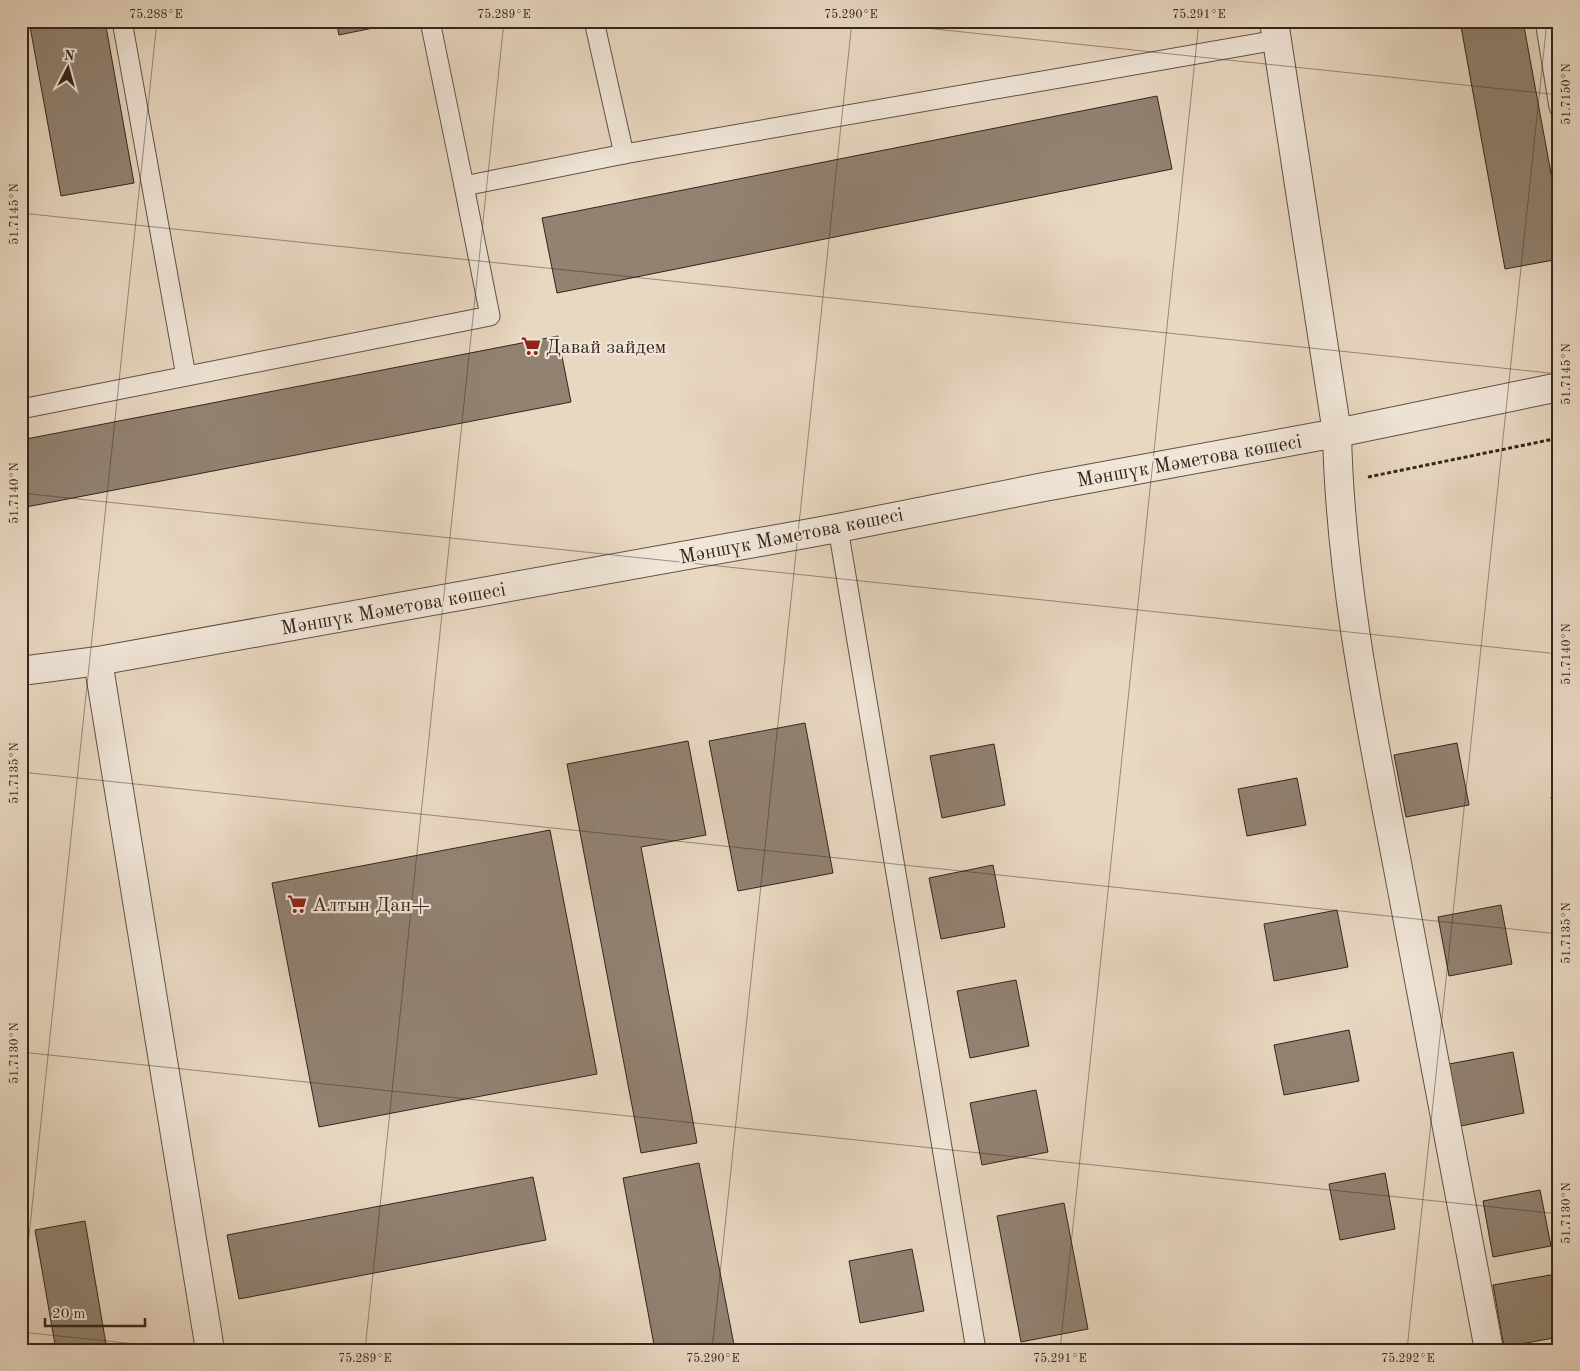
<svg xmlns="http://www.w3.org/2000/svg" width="1580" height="1371" viewBox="0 0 1580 1371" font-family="'Old Standard TT',serif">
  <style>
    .building { fill: #918272; stroke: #33261d }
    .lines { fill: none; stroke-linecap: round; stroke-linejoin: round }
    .lane-casing { stroke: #605246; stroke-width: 21 }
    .street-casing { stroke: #605246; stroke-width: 30 }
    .path { stroke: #33261d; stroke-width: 3; stroke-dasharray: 4 2.5; stroke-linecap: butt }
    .lane { stroke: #f0e5d7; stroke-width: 19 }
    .street { stroke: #f0e5d7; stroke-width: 28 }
    .ticks { fill: none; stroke: #33261d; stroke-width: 1; stroke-opacity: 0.45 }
    .labels { text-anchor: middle; stroke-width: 4.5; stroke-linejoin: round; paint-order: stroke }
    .poi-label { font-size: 20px; fill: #33261d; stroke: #f0e5d7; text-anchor: start }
    .street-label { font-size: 20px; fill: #33261d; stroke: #f0e5d7 }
    .neatline { fill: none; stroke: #33261d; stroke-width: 2 }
    .ticks-label { font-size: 12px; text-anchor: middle; fill: #33261d }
  </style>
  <rect width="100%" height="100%" fill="#e8d7c1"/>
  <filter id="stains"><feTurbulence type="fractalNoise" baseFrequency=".004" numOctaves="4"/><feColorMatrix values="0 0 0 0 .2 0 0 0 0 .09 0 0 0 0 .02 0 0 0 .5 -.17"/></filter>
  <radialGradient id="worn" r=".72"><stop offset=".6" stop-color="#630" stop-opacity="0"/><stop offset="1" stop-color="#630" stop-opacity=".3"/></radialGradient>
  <g class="building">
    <polygon points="29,21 105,21 134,183 61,196"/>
    <polygon points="336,21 407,21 339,35"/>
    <polygon points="1460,21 1523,21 1559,217 1559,259 1505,269"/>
    <polygon points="1157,96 1172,169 557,293 542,218"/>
    <polygon points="558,336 571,402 21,508 21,440"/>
    <polygon points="805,723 833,873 738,891 709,741"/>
    <polygon points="688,741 706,835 641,847 697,1143 641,1153 567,764"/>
    <polygon points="1457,743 1469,805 1406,817 1394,755"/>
    <polygon points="994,744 1005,805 942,818 930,756"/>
    <polygon points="1297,778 1306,825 1247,836 1238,789"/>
    <polygon points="1559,796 1559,837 1551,797"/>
    <polygon points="550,830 597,1074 319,1127 272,883"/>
    <polygon points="993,865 1005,927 941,939 929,878"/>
    <polygon points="1501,905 1512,964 1449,976 1438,917"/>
    <polygon points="1337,910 1348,967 1274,981 1264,924"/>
    <polygon points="1016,980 1029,1046 970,1058 957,991"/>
    <polygon points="1349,1030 1359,1081 1284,1095 1274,1045"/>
    <polygon points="1513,1052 1524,1113 1461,1126 1449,1064"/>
    <polygon points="1036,1090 1048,1152 982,1165 970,1103"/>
    <polygon points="699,1163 735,1350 655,1350 623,1178"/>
    <polygon points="1385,1173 1395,1229 1340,1240 1329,1184"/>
    <polygon points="533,1177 546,1240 239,1299 227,1235"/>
    <polygon points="1540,1190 1551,1246 1493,1257 1483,1201"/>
    <polygon points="1064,1203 1088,1329 1021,1342 997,1216"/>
    <polygon points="85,1221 107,1350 56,1350 35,1230"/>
    <polygon points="912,1249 924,1311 860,1323 849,1261"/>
    <polygon points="1556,1274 1559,1288 1559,1337 1504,1347 1493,1285"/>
  </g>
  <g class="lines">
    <defs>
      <g id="lane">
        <polyline points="122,21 186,376"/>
        <polyline points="430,21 464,186"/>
        <polyline points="594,21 624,154"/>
        <polyline points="1545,21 1559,107"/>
        <polyline points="21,409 490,316 464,186 624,154 1277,40"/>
        <polyline points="838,528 976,1350"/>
      </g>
      <g id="street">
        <path d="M1274 21 1337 433C1340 576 1369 718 1396 858 1427 1022 1458 1186 1489 1350"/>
        <polyline points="98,661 210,1350"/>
        <polyline points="21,671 98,661 838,528 1044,487 1337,433 1559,387"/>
      </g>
    </defs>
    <use href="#lane" class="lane-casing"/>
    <use href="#street" class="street-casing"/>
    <polyline class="path" points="1368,477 1559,438"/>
    <use href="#lane" class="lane"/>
    <use href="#street" class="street"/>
  </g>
  <path class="ticks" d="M859 21 1559 95M21 213 1559 374M21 493 1559 654M21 772 1559 934M21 1052 1559 1214M21 1312 157 21M21 1332 193 1350M365 1350 504 21M712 1350 852 21M1060 1350 1199 21M1407 1350 1547 21"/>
  <defs>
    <symbol id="supermarket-bare" viewBox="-9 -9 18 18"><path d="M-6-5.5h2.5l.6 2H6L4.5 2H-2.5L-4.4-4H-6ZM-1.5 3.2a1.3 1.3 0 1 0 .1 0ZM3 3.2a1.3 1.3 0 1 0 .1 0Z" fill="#8f2418" stroke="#f0e5d7" stroke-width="2.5" paint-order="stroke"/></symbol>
  </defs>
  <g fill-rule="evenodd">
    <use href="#supermarket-bare" x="517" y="332" width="28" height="28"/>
    <use href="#supermarket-bare" x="283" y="890" width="28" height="28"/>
  </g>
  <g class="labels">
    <g class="poi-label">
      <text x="546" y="353">Давай зайдем</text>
      <text x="312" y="911">Алтын Дан+</text>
    </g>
    <g class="street-label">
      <text transform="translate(1189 460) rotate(-10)" y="7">Мәншүк Мәметова көшесі</text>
      <text transform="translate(791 535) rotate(-11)" y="7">Мәншүк Мәметова көшесі</text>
      <text transform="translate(393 608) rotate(-10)" y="7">Мәншүк Мәметова көшесі</text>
    </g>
  </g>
  <rect width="1580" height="1371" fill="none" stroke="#e8d7c1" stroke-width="55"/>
  <g transform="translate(68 68) rotate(6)" stroke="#f0e5d7" stroke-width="4" paint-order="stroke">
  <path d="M0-4L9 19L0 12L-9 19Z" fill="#33261d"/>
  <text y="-8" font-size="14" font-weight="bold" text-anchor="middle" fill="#33261d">N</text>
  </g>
  <path d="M45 1318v8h100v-8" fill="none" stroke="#33261d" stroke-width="2.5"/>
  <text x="52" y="1318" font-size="15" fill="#33261d" stroke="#f0e5d7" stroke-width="4" paint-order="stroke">20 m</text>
  <rect x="28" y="28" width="1524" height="1316" class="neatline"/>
  <g class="ticks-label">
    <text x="156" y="18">75.288°E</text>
    <text x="504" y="18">75.289°E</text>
    <text x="851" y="18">75.290°E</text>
    <text x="1199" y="18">75.291°E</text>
    <text transform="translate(1566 94) rotate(-90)" y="4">51.7150°N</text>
    <text transform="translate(14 214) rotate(-90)" y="4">51.7145°N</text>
    <text transform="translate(1566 374) rotate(-90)" y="4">51.7145°N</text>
    <text transform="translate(14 493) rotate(-90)" y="4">51.7140°N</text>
    <text transform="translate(1566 654) rotate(-90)" y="4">51.7140°N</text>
    <text transform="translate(14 773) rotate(-90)" y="4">51.7135°N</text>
    <text transform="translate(1566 933) rotate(-90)" y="4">51.7135°N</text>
    <text transform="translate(14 1053) rotate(-90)" y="4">51.7130°N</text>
    <text transform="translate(1566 1213) rotate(-90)" y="4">51.7130°N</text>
    <text x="365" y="1362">75.289°E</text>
    <text x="713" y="1362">75.290°E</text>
    <text x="1060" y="1362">75.291°E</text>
    <text x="1408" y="1362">75.292°E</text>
  </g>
  <rect width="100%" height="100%" filter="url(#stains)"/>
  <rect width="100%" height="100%" fill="url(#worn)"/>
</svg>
